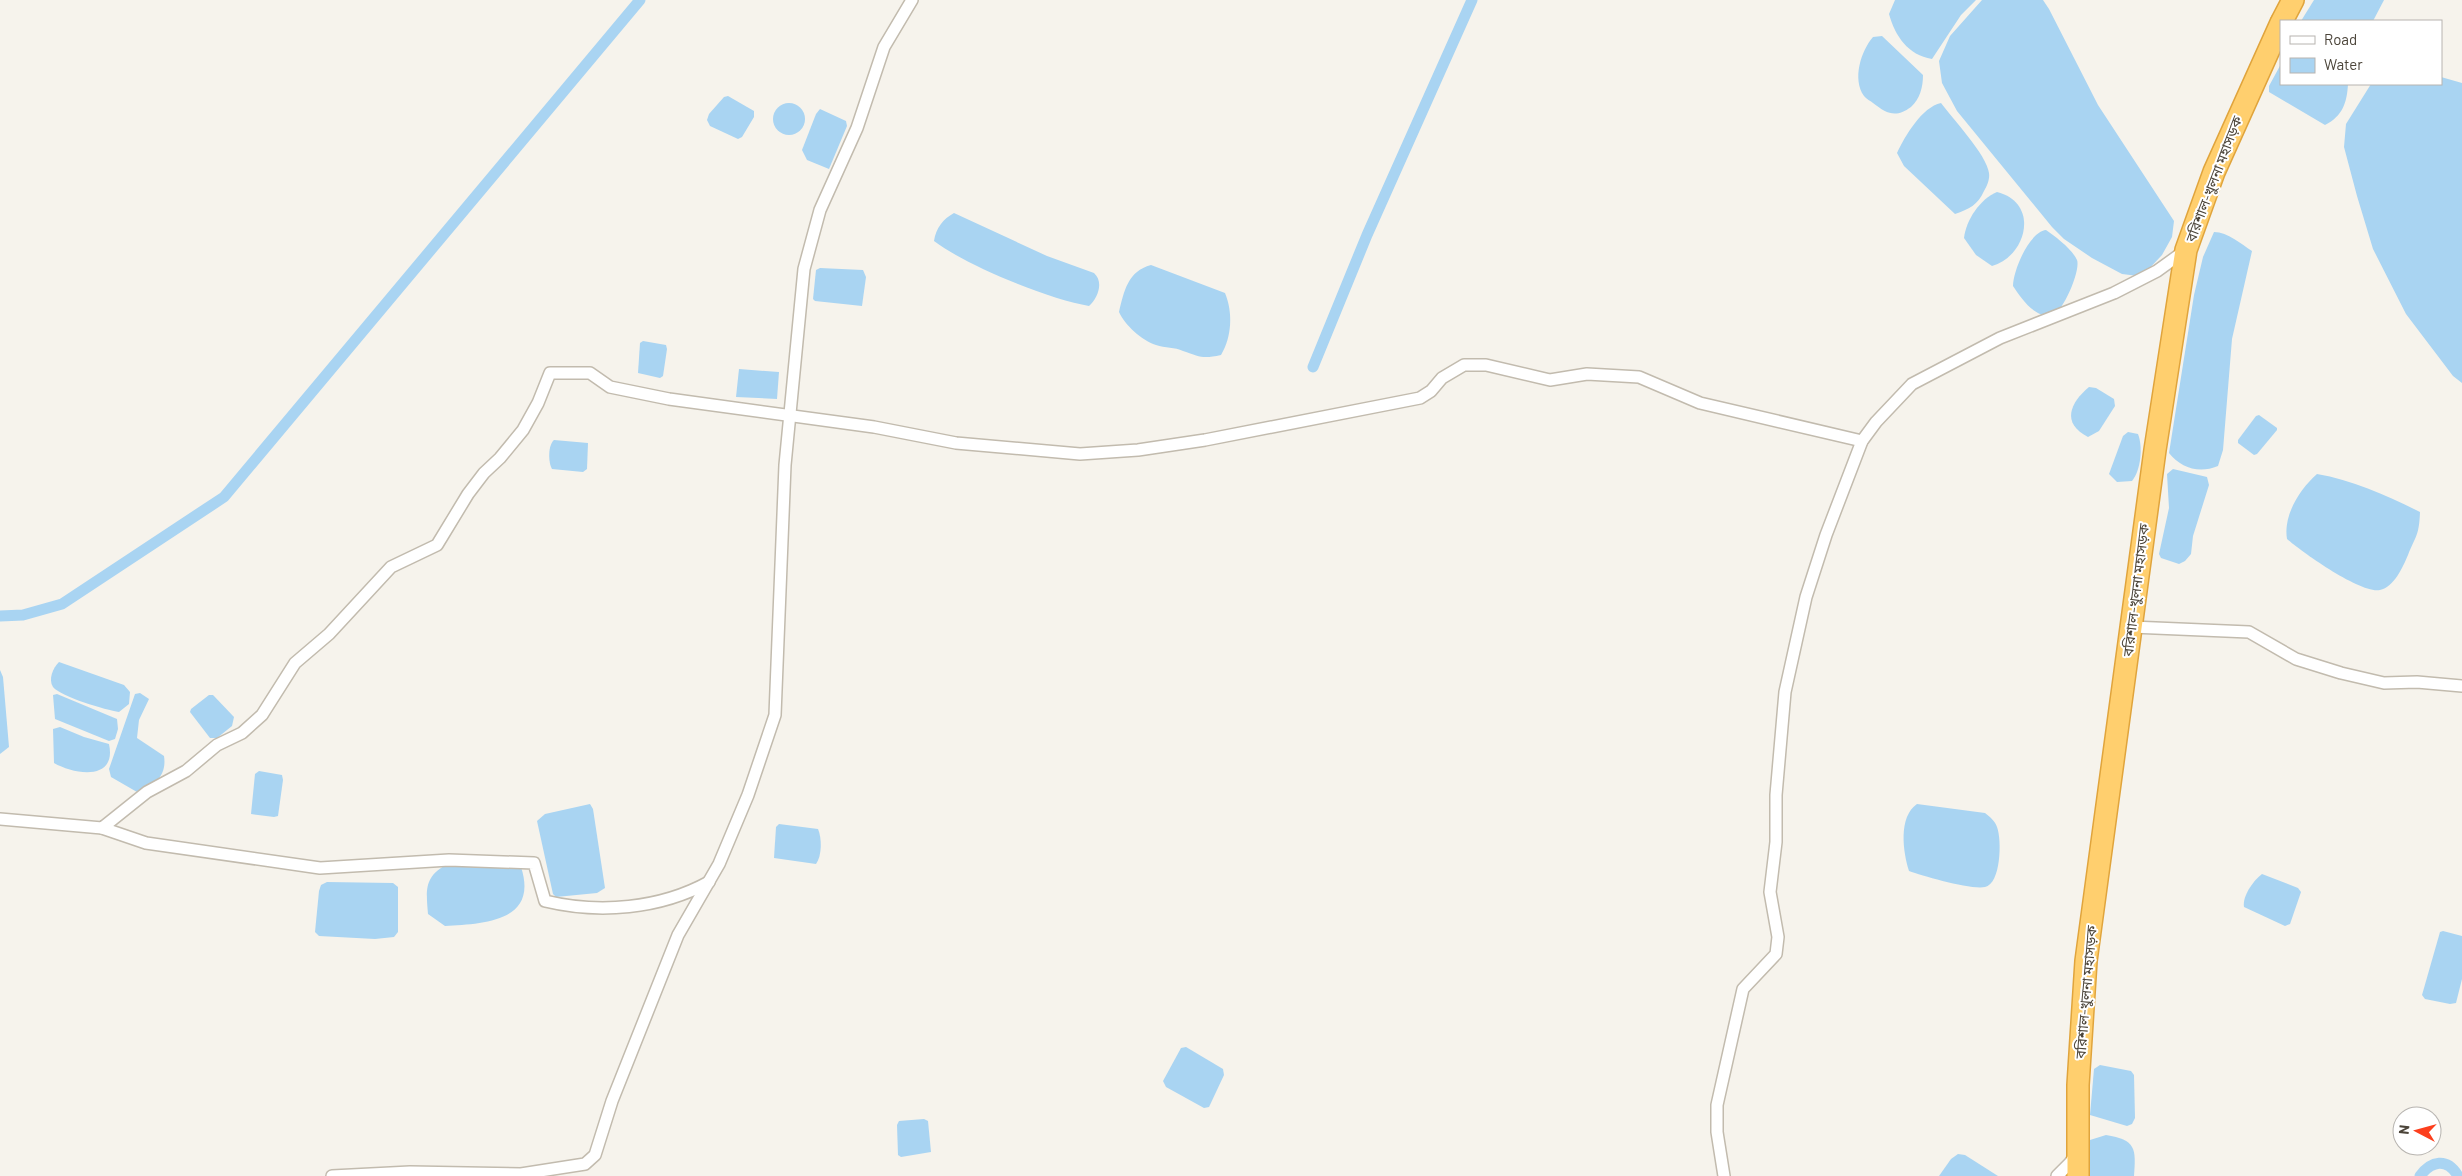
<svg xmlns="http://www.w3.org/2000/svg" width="2462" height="1176" viewBox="0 0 2462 1176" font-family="Barlow,'Noto Sans Bengali',sans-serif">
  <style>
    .water { fill: #a9d4f2 }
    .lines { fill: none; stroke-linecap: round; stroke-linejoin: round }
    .canal { stroke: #a9d4f2; stroke-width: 11 }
    .street-casing { stroke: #c2bbae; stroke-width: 14 }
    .highway-casing { stroke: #e0a43c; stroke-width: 24 }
    .street { stroke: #fff; stroke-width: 11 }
    .highway { stroke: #ffcf6e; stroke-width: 21 }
    .labels { text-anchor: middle; stroke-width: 4; stroke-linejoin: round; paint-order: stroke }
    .street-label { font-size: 14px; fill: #4b4439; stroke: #fff }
  </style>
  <rect width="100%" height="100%" fill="#f6f3ec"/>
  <g class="water">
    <path d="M1895 0H1976L1961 15 1932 59C1908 55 1895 36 1889 14Z"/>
    <polygon points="1982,0 2043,0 2049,9 2098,105 2174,221 2172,237 2162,255 2146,272 2138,276 2122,274 2092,258 2064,239 2052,227 1957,111 1942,83 1939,61 1950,36"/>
    <polygon points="2314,0 2384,0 2373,21 2301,21"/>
    <path d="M1882 36 1923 75C1923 87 1920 99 1911 107 1896 118 1887 114 1873 103 1871 101 1866 99 1864 96 1852 79 1861 51 1873 37Z"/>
    <path d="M2281 64V84H2348C2347 102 2343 116 2325 125L2269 92V86Z"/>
    <polygon points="2441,77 2462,83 2462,383 2453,376 2406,314 2373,249 2357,196 2344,147 2346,124 2371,84 2441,84"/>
    <polygon points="728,96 754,111 754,117 742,137 738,139 710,126 707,120 709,114 724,97"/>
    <circle cx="789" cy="119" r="16"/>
    <path d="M1941 103C1952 118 1987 155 1989 173 1990 179 1987 186 1984 191 1978 205 1969 209 1955 214L1904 166 1897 153C1905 136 1922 107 1941 103Z"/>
    <polygon points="820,109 846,121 847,126 829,169 807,160 802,150 816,114"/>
    <path d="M1997 192C2040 203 2027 256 1992 266L1976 255 1964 238C1966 220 1980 199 1997 192Z"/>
    <path d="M954 213 1047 256 1094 273C1104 282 1098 298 1089 306 1050 300 965 265 934 241 936 228 943 219 954 213Z"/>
    <path d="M2046 230C2056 237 2072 249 2077 260 2081 270 2062 316 2050 316 2034 317 2021 298 2013 286 2013 271 2029 232 2046 230Z"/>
    <path d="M2214 232C2228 232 2241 244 2252 251L2232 339 2223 450 2218 466C2199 474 2181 468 2169 453L2194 295 2203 257Z"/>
    <path d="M1151 265 1225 293C1233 312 1232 337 1221 355 1203 359 1200 357 1183 351 1175 347 1165 348 1156 345 1141 340 1125 325 1119 312 1124 291 1128 271 1151 265Z"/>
    <polygon points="820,268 863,270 866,277 862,306 815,301 813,299 816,270"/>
    <polygon points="643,341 666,345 667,349 663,376 660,378 638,373 640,343"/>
    <polygon points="739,369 779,372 777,399 736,397"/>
    <path d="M2089 387 2096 388 2114 399 2115 406 2099 431 2088 437C2061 423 2070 403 2089 387Z"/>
    <polygon points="2259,415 2277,428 2277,430 2257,454 2254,455 2238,443 2238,440 2256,416"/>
    <path d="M2128 432 2138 434C2143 447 2141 470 2132 481L2117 482 2109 474 2123 436Z"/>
    <path d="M554 440 588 443 587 469 583 472 552 469C548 462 548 445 554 440Z"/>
    <polygon points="2173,469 2207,477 2209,485 2193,536 2191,554 2185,561 2179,564 2161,558 2159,554 2169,508 2167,474"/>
    <path d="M2317 474C2353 480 2388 496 2420 512 2419 536 2416 535 2408 555 2403 567 2394 587 2380 590 2361 594 2302 552 2287 539 2283 515 2300 489 2317 474Z"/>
    <path d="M59 662 124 685 130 692 129 704 119 712C106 710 61 697 53 687 48 679 53 668 59 662Z"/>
    <polygon points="0,670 3,677 9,747 0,754"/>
    <path d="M140 693 149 699 139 720 137 738 164 756C167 776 155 785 137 792L111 777 109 769 135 694Z"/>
    <polygon points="57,694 117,719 118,729 115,739 109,741 55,719 53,695"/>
    <polygon points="209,695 213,695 234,717 232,726 217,738 210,738 190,712 191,709"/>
    <path d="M60 727 84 737 109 744C117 781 75 775 54 763L53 729Z"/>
    <polygon points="259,771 282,775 283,780 278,816 274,817 251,814 255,774"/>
    <polygon points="590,804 593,809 605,888 597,893 556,897 553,894 537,821 545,814"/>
    <path d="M1917 804 1985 813C1990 817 1995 821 1997 827 2002 840 2001 884 1985 887 1971 890 1923 876 1909 871 1903 852 1898 817 1917 804Z"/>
    <path d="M779 824 818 829C822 838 822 856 816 864L774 858 776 827Z"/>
    <path d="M448 864 521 867C539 922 483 924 445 926L428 914C426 890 424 876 448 864Z"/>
    <path d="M2262 874 2298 888 2301 892 2290 924 2285 926 2244 907C2242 896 2254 880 2262 874Z"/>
    <polygon points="327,882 393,883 398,887 398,932 394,937 375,939 319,936 315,932 319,891 321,885"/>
    <polygon points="2443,931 2462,936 2462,979 2456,1003 2450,1004 2425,999 2422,995 2440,932"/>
    <polygon points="1186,1047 1223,1069 1224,1075 1209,1107 1204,1108 1166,1087 1163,1081 1181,1048"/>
    <polygon points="2100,1065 2131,1071 2134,1075 2135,1118 2132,1124 2127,1126 2090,1115 2094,1069"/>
    <polygon points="924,1119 928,1121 931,1152 901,1157 898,1155 897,1125 899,1121"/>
    <path d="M2106 1135C2136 1140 2136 1148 2134 1176H2088L2090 1140Z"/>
    <polygon points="1958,1154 1965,1155 1998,1176 1939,1176 1951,1159"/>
  </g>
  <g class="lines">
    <g class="canal">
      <polyline points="1313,367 1367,235 1472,0"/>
      <polyline points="0,616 23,615 62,604 224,497 640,0"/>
      <path d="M2420 1176C2431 1161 2447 1157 2458 1176"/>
    </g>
    <defs>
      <g id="street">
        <polyline points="2132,627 2249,632 2296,659 2341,673 2384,683 2417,682 2462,686"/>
        <polyline points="0,819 102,828 147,792 186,771 217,745 242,733 262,715 295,663 329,634 391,567 437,545 468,494 484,473 500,458 523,430 538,403 550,373 590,373 610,387 669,399 874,427 956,443 1080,454 1138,450 1205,440 1420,398 1431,391 1442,378 1464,365 1486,365 1550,380 1587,374 1639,377 1700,403 1862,441"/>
        <path d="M102 828 146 843 320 868 449 860 534 863 545 901C599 914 660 909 709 882"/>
        <polyline points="332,1176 410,1172 521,1174 585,1164 595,1155 612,1101 678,935 719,864 748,795 775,715 785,465 804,269 820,210 857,128 884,47 912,0"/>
        <polyline points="1724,1176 1717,1132 1717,1105 1743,989 1776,954 1778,937 1770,892 1776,842 1776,795 1785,692 1806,597 1826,535 1862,441 1876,422 1912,384 2000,338 2114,293 2157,271 2186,250"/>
        <polyline points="2057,1176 2070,1163 2076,1154"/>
      </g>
      <g id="highway">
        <polyline points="2282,21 2293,0"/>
        <polyline points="2078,1176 2078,1085 2086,961 2155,450 2186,250 2214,172 2281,23"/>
      </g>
    </defs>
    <use href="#street" class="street-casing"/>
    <use href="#highway" class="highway-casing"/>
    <use href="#street" class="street"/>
    <use href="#highway" class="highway"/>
  </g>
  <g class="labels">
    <g class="street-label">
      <text transform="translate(2214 179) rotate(-69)" y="5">বরিশাল-খুলনা মহাসড়ক</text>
      <text transform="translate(2136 590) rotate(-83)" y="5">বরিশাল-খুলনা মহাসড়ক</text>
      <text transform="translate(2086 992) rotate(-85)" y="5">বরিশাল-খুলনা মহাসড়ক</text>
    </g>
  </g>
  <rect x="2280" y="20" width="162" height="65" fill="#ffffff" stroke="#b7b4b0"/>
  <rect x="2290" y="36" width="25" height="8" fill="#ffffff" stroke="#b7b4b0"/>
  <text x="2324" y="45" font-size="15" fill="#4b4439">Road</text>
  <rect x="2290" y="58" width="25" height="15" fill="#a9d4f2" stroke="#b7b4b0"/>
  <text x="2324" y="70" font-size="15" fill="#4b4439">Water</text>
  <g transform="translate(2417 1131) rotate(276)"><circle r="24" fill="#ffffff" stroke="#b7b4b0"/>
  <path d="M0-4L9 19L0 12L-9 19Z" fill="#fc3f1d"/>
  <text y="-8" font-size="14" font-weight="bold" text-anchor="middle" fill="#4b4439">N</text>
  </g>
</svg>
